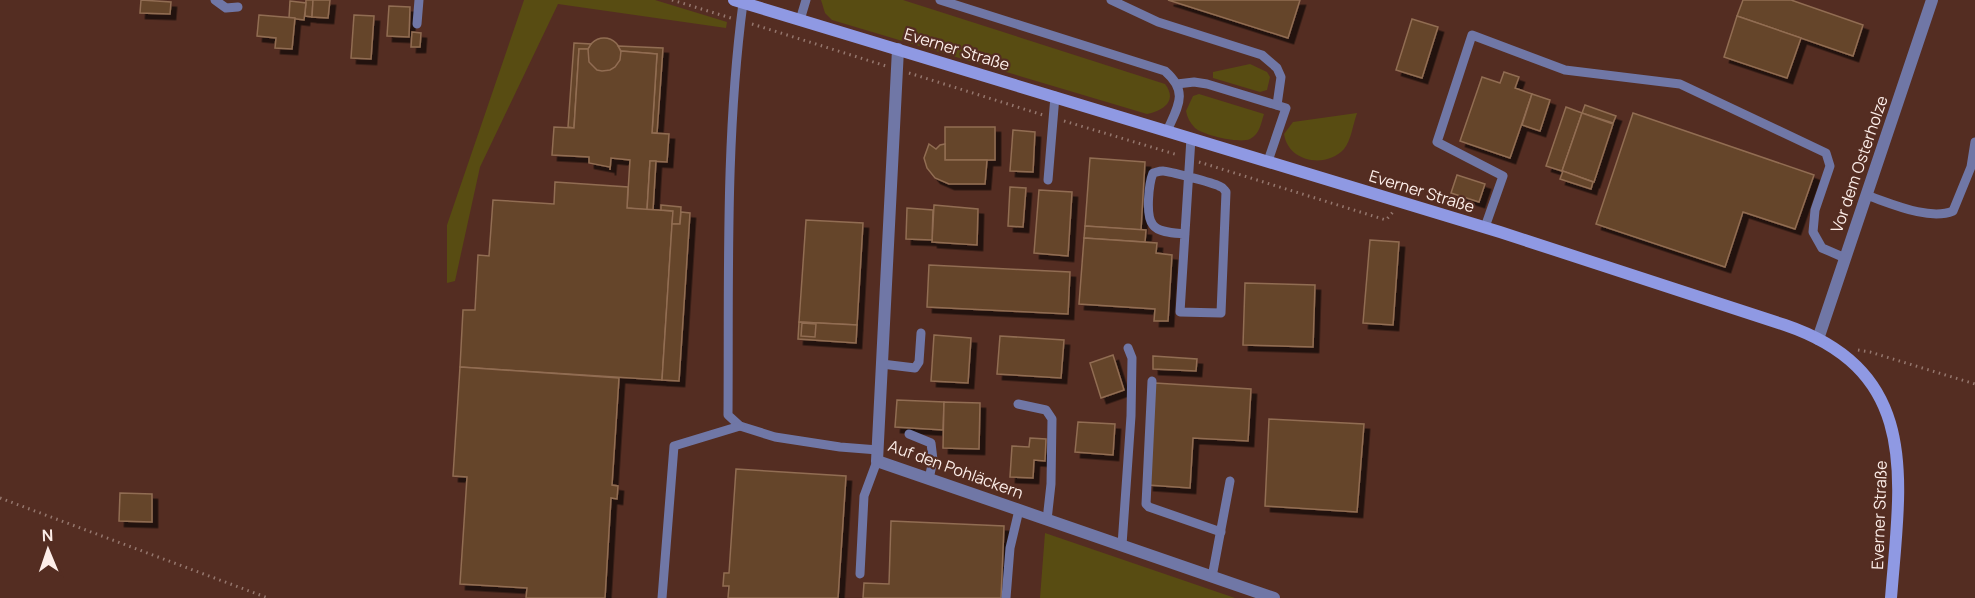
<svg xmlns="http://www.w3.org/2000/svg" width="1975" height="598" viewBox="0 0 1975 598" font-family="Manrope,sans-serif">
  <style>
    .green { fill: #584c12 }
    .building { fill: #65442a; stroke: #916d52; stroke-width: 1.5; filter: url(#shadow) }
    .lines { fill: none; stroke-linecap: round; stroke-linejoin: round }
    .path { stroke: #95776e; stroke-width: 3; stroke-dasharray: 1.5 4.5; stroke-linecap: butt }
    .lane { stroke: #7077a6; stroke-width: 9 }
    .street { stroke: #7077a6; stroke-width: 12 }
    .secondary { stroke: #8f99e3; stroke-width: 12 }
    .labels { text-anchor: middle; stroke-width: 4.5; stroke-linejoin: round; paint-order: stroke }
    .street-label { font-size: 16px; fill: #fdeee9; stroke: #542d22 }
  </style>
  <defs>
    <filter id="shadow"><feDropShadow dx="5.5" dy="5.5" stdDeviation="0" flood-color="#0009"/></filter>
  </defs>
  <rect width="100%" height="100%" fill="#542d22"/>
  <g class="green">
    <polygon points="524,0 655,0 727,22 726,28 558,4 480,167 455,281 447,283 447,225"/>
    <path d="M821 0H903L1165 84C1178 101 1163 111 1147 114L832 20 825 13Z"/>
    <polygon points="1250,64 1267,72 1270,77 1267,90 1260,92 1213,78 1213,72"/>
    <path d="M1199 94 1264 114C1261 123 1260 134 1250 139 1240 144 1203 135 1195 128 1190 123 1187 117 1186 111L1193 96Z"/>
    <path d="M1357 113C1353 124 1351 141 1344 149 1326 169 1288 162 1284 134L1293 122Z"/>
    <polygon points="1045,533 1235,598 1040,598"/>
  </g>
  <g class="building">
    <polygon points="141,0 171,2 170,14 140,13"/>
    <polygon points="306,0 313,0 312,17 305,16"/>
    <polygon points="313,0 330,0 328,18 312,17"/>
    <polygon points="1168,0 1300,0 1288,38"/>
    <polygon points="1743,0 1791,0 1863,25 1853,56 1737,16"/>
    <polygon points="290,1 306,3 304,20 289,18"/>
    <polygon points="389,6 410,7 409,37 387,36"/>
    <polygon points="259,15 295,18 292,49 275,48 276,38 257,36"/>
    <polygon points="354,15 374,16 371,59 351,58"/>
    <polygon points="1737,16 1801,38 1787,78 1724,57"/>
    <polygon points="1412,19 1438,27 1422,78 1396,70"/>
    <polygon points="412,32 421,33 420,47 411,47"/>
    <circle cx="604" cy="55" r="17"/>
    <polygon points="574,43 591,44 588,49 579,49 574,128 568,127"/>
    <polygon points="618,46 663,48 657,133 652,133 657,54 621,51"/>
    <polygon points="579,49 588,49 589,62 597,70 602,71 610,70 615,67 620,60 621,51 657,54 652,133 669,134 667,162 650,161 647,210 627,208 630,160 611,158 610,170 610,167 589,163 589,157 552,155 554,127 574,128"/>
    <polygon points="1504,72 1519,77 1515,88 1532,94 1510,158 1460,141 1482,77 1500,83"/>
    <polygon points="1532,94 1550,100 1540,131 1522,125"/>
    <polygon points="1585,105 1616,116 1613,123 1582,113"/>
    <polygon points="1566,107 1582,113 1562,171 1546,166"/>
    <polygon points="1582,113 1613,124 1594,182 1562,171"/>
    <polygon points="1633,113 1814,175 1795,229 1743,212 1725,267 1596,224"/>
    <rect x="945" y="127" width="50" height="33"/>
    <polygon points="1013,130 1035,132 1033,172 1010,171"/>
    <polygon points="929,144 936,149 940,145 945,144 945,160 987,160 985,184 949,184 935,178 927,168 924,158"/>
    <polygon points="1090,158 1145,162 1141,230 1085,226"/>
    <polygon points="650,161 656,161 653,210 647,210"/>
    <polygon points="1563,171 1593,182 1591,189 1560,179"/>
    <polygon points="1457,175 1485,184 1479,202 1451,193"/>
    <polygon points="555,182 628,187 627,208 673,211 662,380 460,367 463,310 475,310 478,255 489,256 493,200 554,204"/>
    <polygon points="1010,187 1026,188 1023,227 1008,226"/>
    <polygon points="1039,190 1072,192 1068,256 1034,253"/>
    <polygon points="661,205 681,207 680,224 672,224 673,211 661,210"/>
    <polygon points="934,205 978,209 977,245 932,242"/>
    <polygon points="907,208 933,210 932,240 906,239"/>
    <polygon points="681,212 690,213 679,381 662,380 672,224 680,224"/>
    <polygon points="806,220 863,223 857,325 799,322"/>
    <polygon points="1085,226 1146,230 1145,242 1084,238"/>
    <polygon points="1084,238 1157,243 1156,253 1172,255 1168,321 1154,321 1155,309 1079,304"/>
    <polygon points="1370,240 1399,242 1393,325 1363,323"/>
    <polygon points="929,265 1070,272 1068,314 927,307"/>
    <polygon points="1245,283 1315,285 1313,347 1243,345"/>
    <polygon points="799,322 857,325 856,343 798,339"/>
    <polygon points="802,323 816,324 815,337 801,336"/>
    <polygon points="934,335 971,338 968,383 931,381"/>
    <polygon points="1000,336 1064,340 1061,378 997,374"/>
    <polygon points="1113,355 1124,390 1101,398 1090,363"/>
    <polygon points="1153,356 1197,359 1196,371 1153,369"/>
    <polygon points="460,367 619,378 612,485 618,486 617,499 611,498 605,598 526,598 527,588 460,584 467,477 453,476"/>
    <polygon points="1155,383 1251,389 1248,441 1193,438 1190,488 1148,485"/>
    <polygon points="897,400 944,402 943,430 895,427"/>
    <polygon points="944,402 980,403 979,449 943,448"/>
    <polygon points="1269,419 1364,424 1357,512 1265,506"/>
    <polygon points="1078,422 1115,424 1113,455 1075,452"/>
    <polygon points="1030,438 1046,439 1045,461 1034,460 1033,478 1010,477 1012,446 1029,447"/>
    <polygon points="736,469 846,476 838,598 728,598 729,586 723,586 724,573 729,573"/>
    <polygon points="120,493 152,494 152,522 119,521"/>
    <polygon points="891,521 1004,526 1001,598 863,598 864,583 889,584"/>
  </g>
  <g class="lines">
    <g class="path">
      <polyline points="672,0 731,18"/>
      <polyline points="752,24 886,66"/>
      <polyline points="909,73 1043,115"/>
      <polyline points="1064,121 1178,155"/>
      <polyline points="1199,162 1386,220 1393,212"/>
      <polyline points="1858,350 1870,352 1975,384"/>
      <polyline points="0,498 268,598"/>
    </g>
    <g class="lane">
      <polyline points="215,0 226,8 238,7"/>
      <path d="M940 0 1165 71C1189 92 1178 106 1167 131"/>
      <polyline points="1111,0 1158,22 1262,55 1277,68 1281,77 1277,105"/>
      <path d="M743 3C725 139 729 278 728 415L740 426 775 437 840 447 878 450"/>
      <polyline points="800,20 806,0"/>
      <polyline points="417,24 419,0"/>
      <polyline points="1177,84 1194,82 1207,84 1286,108 1268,161"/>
      <polyline points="1048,180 1055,96"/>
      <path d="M1866 195C1890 203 1929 221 1953 211L1971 167 1975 142"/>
      <polyline points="1485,227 1503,176 1437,142 1472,35 1565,70 1680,84 1826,153 1830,166 1815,210 1813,232 1822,248 1845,258"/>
      <path d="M1185 234C1175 233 1159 233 1153 225 1145 216 1149 183 1153 173 1157 172 1159 171 1163 171 1168 171 1214 183 1219 186 1224 188 1223 188 1226 192L1221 313 1180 312C1184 254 1187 196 1191 138"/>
      <polyline points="882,364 915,368 919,362 921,333"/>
      <polyline points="1152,381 1146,504 1149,507 1221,532"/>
      <polyline points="1018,404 1046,410 1052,419 1051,484 1047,520"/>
      <polyline points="909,434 931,443 933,460 929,479"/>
      <polyline points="1122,545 1131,416 1132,358 1128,348"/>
      <polyline points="860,574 864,496 877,461"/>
      <polyline points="1212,577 1230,481"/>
      <polyline points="662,598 674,446 740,426"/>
      <polyline points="1006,598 1010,548 1019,510"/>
    </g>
    <g class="street">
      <polyline points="898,49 877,461 1274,598"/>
      <polyline points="1818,339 1932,0"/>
    </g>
    <path class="secondary" d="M734 0 1500 232 1785 325C1923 372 1900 481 1891 598"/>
  </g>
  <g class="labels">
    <g class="street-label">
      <text transform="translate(957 49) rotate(17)" y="6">Everner Straße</text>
      <text transform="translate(1859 164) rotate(-71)" y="6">Vor dem Osterholze</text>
      <text transform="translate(1422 191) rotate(17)" y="6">Everner Straße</text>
      <text transform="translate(956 469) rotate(20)" y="6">Auf den Pohläckern</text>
      <text transform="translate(1879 515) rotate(-88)" y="6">Everner Straße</text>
    </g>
  </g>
  <g transform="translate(48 550) rotate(358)" stroke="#542d22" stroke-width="4.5" paint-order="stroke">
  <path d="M0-4.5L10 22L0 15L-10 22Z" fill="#fdeee9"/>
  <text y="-9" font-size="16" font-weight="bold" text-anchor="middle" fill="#fdeee9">N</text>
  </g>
</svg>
